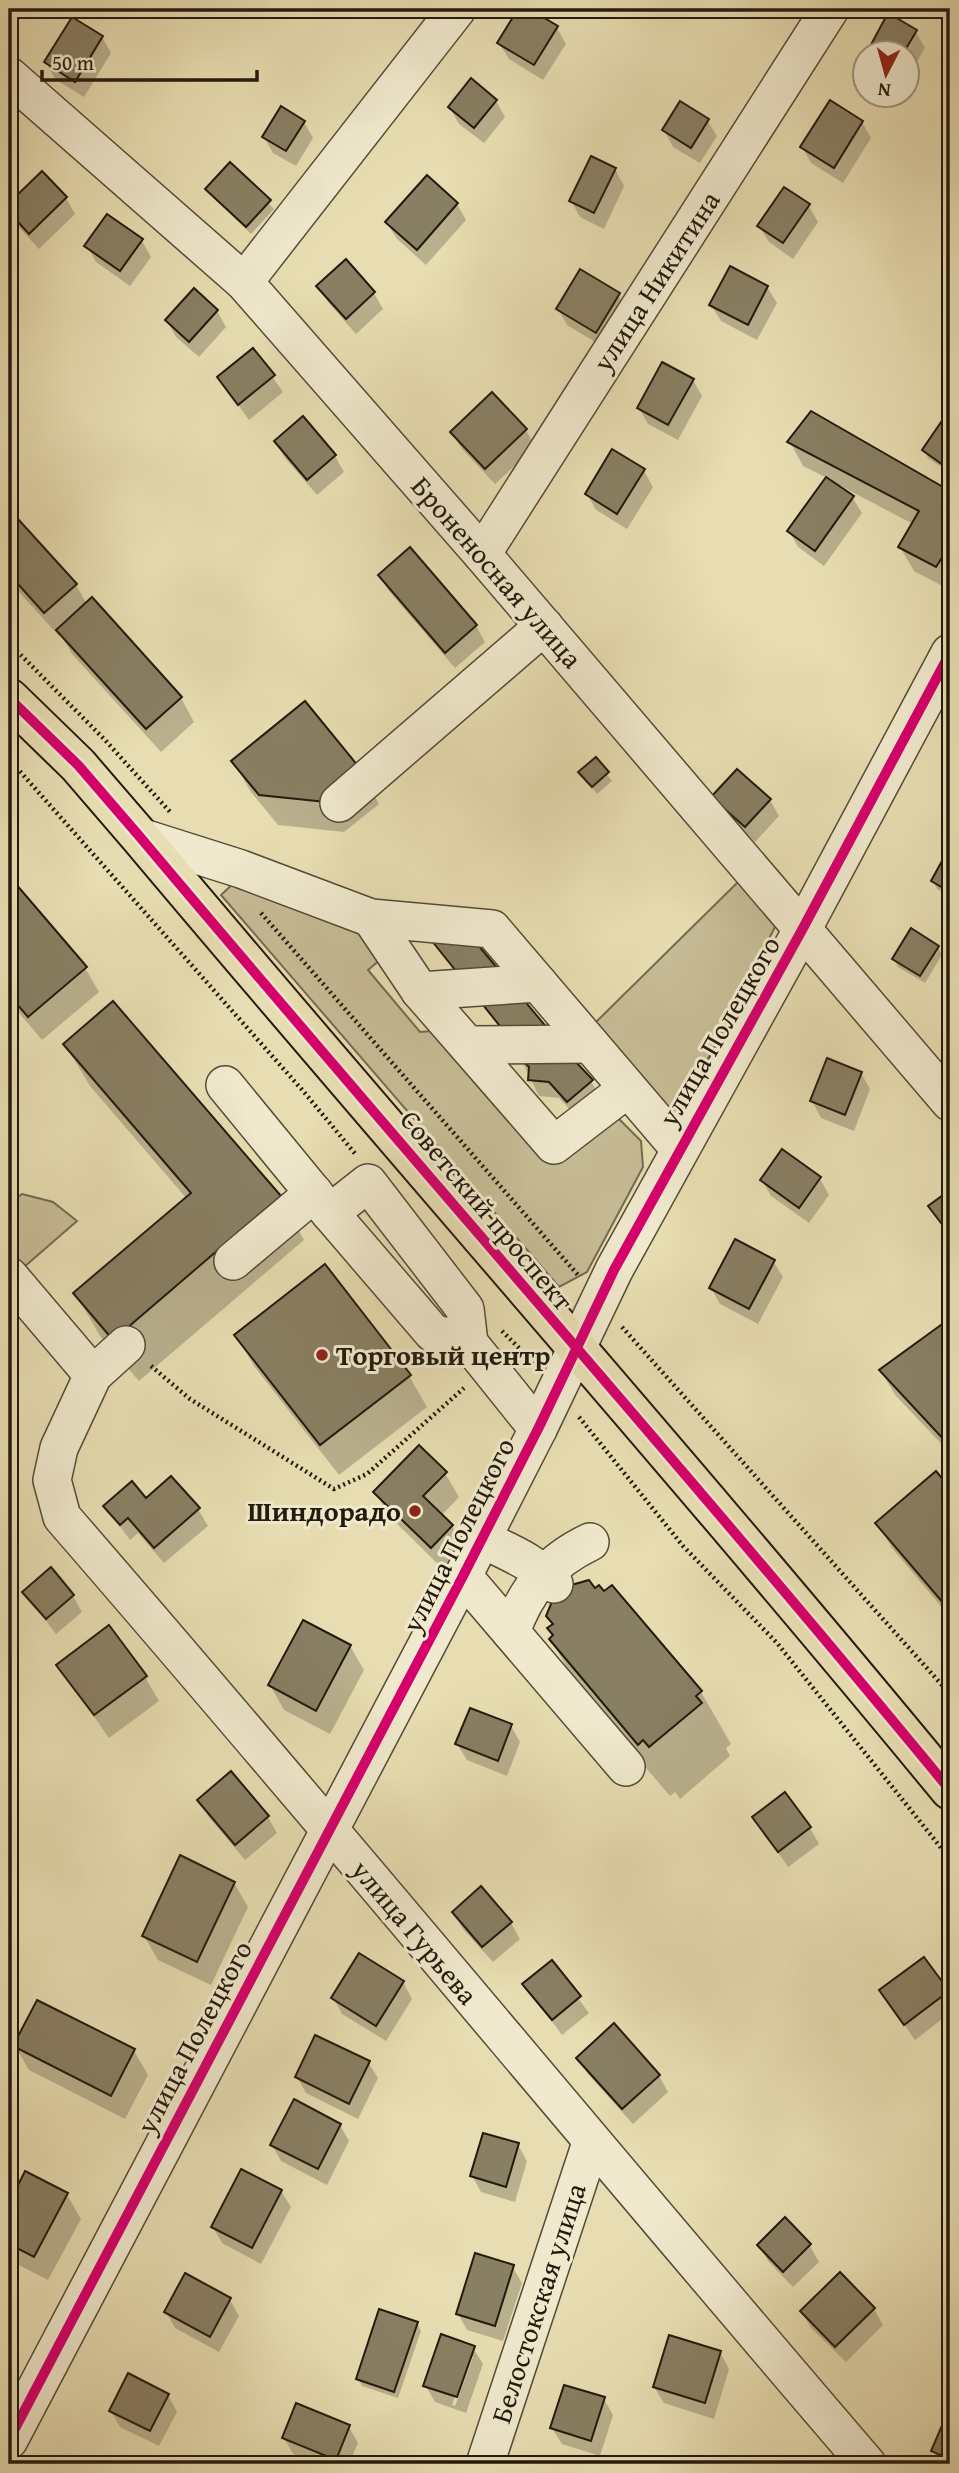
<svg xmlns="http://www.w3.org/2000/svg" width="959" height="2473" viewBox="0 0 959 2473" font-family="'Gentium Book Plus',serif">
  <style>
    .green { fill: #c7bc96; stroke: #756b52; stroke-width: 2 }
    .shadow { fill: #0003; fill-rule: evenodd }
    .building { fill: #897f63; stroke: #231a0e; stroke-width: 2 }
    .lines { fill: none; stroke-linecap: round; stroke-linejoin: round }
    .minor-casing { stroke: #544b37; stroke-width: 40 }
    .major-casing { stroke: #231a0e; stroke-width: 42 }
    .path { stroke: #231a0e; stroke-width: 4.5; stroke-dasharray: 2 3.5; stroke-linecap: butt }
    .minor { stroke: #f0e9cd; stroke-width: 37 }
    .major { stroke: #e8ddb2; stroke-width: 38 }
    .cycleway-casing { stroke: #f0e9cd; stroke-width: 15 }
    .cycleway { stroke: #d6006c; stroke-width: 10 }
    .poi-dot { fill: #8f2418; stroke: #f0e9cd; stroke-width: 2.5 }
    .labels { text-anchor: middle; stroke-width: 6; stroke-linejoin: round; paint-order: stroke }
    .street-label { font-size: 28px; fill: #231a0e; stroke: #f0e9cd }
    .poi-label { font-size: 28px; font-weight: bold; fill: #231a0e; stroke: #f0e9cd; text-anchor: start }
  </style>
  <rect width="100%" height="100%" fill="#e8ddb2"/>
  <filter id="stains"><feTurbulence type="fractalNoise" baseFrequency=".00286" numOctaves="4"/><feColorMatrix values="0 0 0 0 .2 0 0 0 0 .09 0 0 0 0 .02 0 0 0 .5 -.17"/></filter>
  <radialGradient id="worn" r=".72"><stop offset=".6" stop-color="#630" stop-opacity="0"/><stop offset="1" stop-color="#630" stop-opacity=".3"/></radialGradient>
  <g class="green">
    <polygon points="237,880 353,922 382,958 368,970 420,1032 444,1030 533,1138 613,1113 641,1141 643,1167 587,1272 559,1287 221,895"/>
    <polygon points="739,881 777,923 682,1110 664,1109 595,1023"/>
    <polygon points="22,1194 53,1202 77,1221 16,1274 9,1266 9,1203"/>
  </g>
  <g class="shadow">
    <polygon points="520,9 557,28 566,44 543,80 509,59 499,43"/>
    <polygon points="916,32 925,48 906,80 906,52 867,51"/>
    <polygon points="102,37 111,53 84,97 55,79 46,62"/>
    <polygon points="496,101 505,117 484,143 459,124 450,108"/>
    <polygon points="707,120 717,136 700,163 673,147 664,130"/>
    <polygon points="304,122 313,138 296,166 273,153 264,137"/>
    <polygon points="862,122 871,138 843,183 811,163 802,147"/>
    <polygon points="230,165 274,209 251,234 207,190"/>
    <polygon points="615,169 624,186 604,229 580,217 571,201"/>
    <polygon points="42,173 66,198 75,214 39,249 16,224 9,205"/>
    <polygon points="457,204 466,220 426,265 397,239 387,223"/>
    <polygon points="808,205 818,222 793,259 769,242 759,226"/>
    <polygon points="108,216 142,241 151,257 130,286 96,262 87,246"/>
    <polygon points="346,262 374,293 383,309 356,334 328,302 319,286"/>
    <polygon points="767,287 777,303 757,340 721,321 711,305"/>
    <polygon points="618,295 628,311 605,348 567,325 558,309"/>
    <polygon points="217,311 226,327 199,357 176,337 167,321"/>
    <polygon points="253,350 283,392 249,420 219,378"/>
    <polygon points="693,380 702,396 678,440 648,424 639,408"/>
    <polygon points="492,395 526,430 535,447 495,484 462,449 452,433"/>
    <polygon points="950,412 950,473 928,458 924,450"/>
    <polygon points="811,414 950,493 950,590 914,571 900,547 913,524 837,484 852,497 862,513 824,566 798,547 789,531 827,478 803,466 790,442"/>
    <polygon points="276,442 335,456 344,472 317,495 285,458"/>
    <polygon points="644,471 653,487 627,529 596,510 587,494"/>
    <polygon points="18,522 76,585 87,604 181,698 194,722 161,752 72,654 61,635 59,636 9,581 9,530"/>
    <polygon points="410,550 476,626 485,642 455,668 389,591 380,575"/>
    <polygon points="595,759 612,781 597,794 580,772"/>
    <polygon points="233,761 361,773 379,804 344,832 278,825 251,792"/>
    <polygon points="714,797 770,800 779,816 755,842 723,813"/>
    <polygon points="947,854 950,856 950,896 937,889 933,881"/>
    <polygon points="9,879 85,968 99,992 42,1040 9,1001"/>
    <polygon points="938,947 942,955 925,983 898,967 894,959"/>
    <polygon points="113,1004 280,1197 304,1240 139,1381 100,1336 76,1294 187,1199 90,1086 65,1044"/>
    <polygon points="9,1037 18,1053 9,1061"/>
    <polygon points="520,1057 591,1081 600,1097 577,1117 559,1098 539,1096"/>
    <polygon points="861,1073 870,1089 854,1131 821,1118 812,1101"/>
    <polygon points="820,1179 829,1195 809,1223 771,1196 762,1180"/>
    <polygon points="950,1192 950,1236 931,1207"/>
    <polygon points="773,1261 783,1277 758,1324 720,1304 711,1288"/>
    <polygon points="945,1325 950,1330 950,1453 895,1395 881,1371"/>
    <polygon points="236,1335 409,1376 427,1407 339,1475 254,1366"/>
    <polygon points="445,1473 459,1497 441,1516 452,1526 466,1551 445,1571 389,1516 375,1492"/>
    <polygon points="936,1474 950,1490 950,1617 892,1548 878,1524"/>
    <polygon points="171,1478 198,1509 208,1526 164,1563 138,1533 130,1540 105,1506 146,1500"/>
    <polygon points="24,1592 73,1596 82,1612 56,1634"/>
    <polygon points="554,1601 701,1692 731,1744 726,1748 730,1756 680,1799 675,1792 670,1796 581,1692 551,1640 554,1637 553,1626 548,1616"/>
    <polygon points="350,1646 364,1670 330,1734 284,1710 270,1685"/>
    <polygon points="58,1665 145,1677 159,1701 109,1738"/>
    <polygon points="511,1726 520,1742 507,1776 467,1760 457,1744"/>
    <polygon points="199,1800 268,1817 277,1833 245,1860 208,1816"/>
    <polygon points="754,1818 810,1828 819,1844 788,1867"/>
    <polygon points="234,1883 248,1907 211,1985 158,1960 144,1936"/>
    <polygon points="454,1913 511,1923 520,1939 493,1962 463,1929"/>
    <polygon points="923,1960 950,1997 950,2013 915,2040 881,1991"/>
    <polygon points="551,1962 589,2013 562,2035 524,1984"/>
    <polygon points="403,1982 412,1999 386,2041 342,2014 333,1998"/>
    <polygon points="15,2046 134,2051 148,2075 125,2119 29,2070"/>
    <polygon points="578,2058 659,2076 668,2092 633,2124 588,2074"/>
    <polygon points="368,2062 378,2078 358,2119 306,2093 297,2077"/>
    <polygon points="340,2125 349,2141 327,2185 281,2161 272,2145"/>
    <polygon points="518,2145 527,2161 515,2202 481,2192 472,2176"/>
    <polygon points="26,2173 67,2195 81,2219 48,2280 9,2260 9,2207"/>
    <polygon points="281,2191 291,2207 261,2264 222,2243 213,2227"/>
    <polygon points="785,2220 810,2246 819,2262 793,2287 768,2261 759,2245"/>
    <polygon points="512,2266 522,2283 503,2341 467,2330 458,2314"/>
    <polygon points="186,2275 230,2300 239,2316 219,2352 175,2328 166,2312"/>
    <polygon points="9,2306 16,2319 9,2332"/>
    <polygon points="874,2309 883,2325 846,2362 811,2328 802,2312"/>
    <polygon points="417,2323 421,2331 398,2398 362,2386 358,2378"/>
    <path d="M473 2348 483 2364 466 2413 435 2402 425 2385ZM469 2357H473L455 2406 452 2405Z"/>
    <polygon points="720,2352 729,2369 714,2419 664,2403 654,2387"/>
    <polygon points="168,2395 177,2412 159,2446 120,2427 111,2411"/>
    <polygon points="604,2399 613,2415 600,2456 562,2444 552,2428"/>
    <polygon points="947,2418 950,2420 950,2464 941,2464 933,2451"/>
    <polygon points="349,2427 358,2443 349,2464 318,2464 293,2454 284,2438"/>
  </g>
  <g class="building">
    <polygon points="518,9 529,9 558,26 534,65 497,43"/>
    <polygon points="888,13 917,30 904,52 867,52"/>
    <polygon points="72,17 103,36 75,82 44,62"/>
    <polygon points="471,78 497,100 474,128 448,107"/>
    <polygon points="830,100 863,121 834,168 800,147"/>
    <polygon points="680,101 709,119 691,148 662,130"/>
    <polygon points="281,106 305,121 286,151 262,137"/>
    <polygon points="591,156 616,168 594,213 569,201"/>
    <polygon points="230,162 271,200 246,227 205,189"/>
    <polygon points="42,171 67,197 29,234 9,212 9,203"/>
    <polygon points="427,175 458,203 417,250 385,222"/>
    <polygon points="784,187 810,204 783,243 757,226"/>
    <polygon points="107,214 143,239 120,271 84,246"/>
    <polygon points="346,259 375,292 346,319 316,286"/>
    <polygon points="730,266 768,286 748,325 709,305"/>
    <polygon points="580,269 620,293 596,333 556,309"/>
    <polygon points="194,288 218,310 189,342 165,320"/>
    <polygon points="253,348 275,375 238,405 217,377"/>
    <polygon points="662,362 694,379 668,425 637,408"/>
    <polygon points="492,392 527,429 485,469 450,432"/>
    <polygon points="950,409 950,461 946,467 922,450"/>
    <polygon points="811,411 950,491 950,545 936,567 898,547 919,511 787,442"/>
    <polygon points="303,416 336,455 307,480 274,441"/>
    <polygon points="612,449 645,469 617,514 585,494"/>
    <polygon points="826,477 854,496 815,551 787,531"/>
    <polygon points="18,519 77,584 44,613 9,574 9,528"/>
    <polygon points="410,547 477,625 445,653 378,575"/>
    <polygon points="92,597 182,697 146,729 56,630"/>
    <polygon points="305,701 363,772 326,802 259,795 231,761"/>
    <polygon points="596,757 609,772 592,787 578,772"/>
    <polygon points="737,769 771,799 745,827 711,797"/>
    <polygon points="947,852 950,854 950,892 931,881"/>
    <polygon points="9,876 87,967 28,1017 9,995"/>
    <polygon points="911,928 939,946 920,976 892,959"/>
    <polygon points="428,936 473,939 573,1059 523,1055"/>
    <polygon points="113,1001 281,1196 113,1340 73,1293 191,1193 63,1044"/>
    <polygon points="517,1055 573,1059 593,1080 567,1102 549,1082 528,1080 529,1067"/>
    <polygon points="827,1058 862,1072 845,1115 810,1101"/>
    <polygon points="782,1149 821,1177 799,1208 760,1180"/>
    <polygon points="950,1190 950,1231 948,1232 928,1206"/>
    <polygon points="735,1239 775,1260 749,1309 709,1288"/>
    <polygon points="325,1264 411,1375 320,1445 234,1335"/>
    <polygon points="945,1322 950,1328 950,1437 946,1442 879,1370"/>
    <polygon points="419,1445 447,1472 423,1496 453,1525 431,1548 373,1492"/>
    <polygon points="936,1471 950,1488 950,1611 875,1523"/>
    <polygon points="171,1476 200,1508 154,1548 128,1518 120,1525 103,1506 132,1481 146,1498"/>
    <polygon points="51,1567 74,1595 46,1619 22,1592"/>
    <polygon points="589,1580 595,1588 599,1585 604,1591 612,1585 702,1691 696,1696 702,1703 649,1747 643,1740 638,1745 549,1639 553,1635 547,1628 553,1624 546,1616 553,1599 568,1586"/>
    <polygon points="303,1620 351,1645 316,1711 268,1685"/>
    <polygon points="109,1625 147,1676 94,1715 56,1665"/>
    <polygon points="470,1708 512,1724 498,1761 455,1744"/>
    <polygon points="231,1771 269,1816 235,1845 197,1800"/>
    <polygon points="785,1792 811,1827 778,1852 752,1817"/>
    <polygon points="180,1855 235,1882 197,1962 142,1936"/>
    <polygon points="481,1886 512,1922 482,1947 452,1912"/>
    <polygon points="359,1953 404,1981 376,2026 331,1998"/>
    <polygon points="924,1957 949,1991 904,2025 879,1990"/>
    <polygon points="552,1960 581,1996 552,2020 522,1984"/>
    <polygon points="37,2000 135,2049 111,2096 13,2046"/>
    <polygon points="614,2023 660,2075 622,2109 576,2058"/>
    <polygon points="315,2035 370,2061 349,2104 295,2077"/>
    <polygon points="294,2099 341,2124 318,2169 270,2145"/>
    <polygon points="483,2133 519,2143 506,2187 470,2176"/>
    <polygon points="241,2169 282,2190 252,2248 211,2227"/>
    <polygon points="25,2171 68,2193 34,2257 9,2244 9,2203"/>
    <polygon points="785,2217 811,2244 783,2272 757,2245"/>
    <polygon points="475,2253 514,2265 495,2326 456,2314"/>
    <polygon points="840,2272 875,2308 835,2347 800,2311"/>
    <polygon points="185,2273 231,2298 210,2337 164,2312"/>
    <polygon points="379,2309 418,2322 394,2392 356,2379"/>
    <polygon points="441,2334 475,2346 457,2397 423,2386"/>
    <polygon points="669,2335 721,2351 705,2403 653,2387"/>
    <polygon points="128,2373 169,2394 150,2431 109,2411"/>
    <polygon points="564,2385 605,2397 591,2441 550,2428"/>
    <polygon points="296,2403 350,2425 336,2460 282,2438"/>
    <polygon points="946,2416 950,2418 950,2459 931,2451"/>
  </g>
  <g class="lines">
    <defs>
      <g id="minor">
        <polyline points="9,76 244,282 482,554 950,1102"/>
        <polyline points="244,282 457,9"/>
        <polyline points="482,554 830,9"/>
        <polyline points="339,803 544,626"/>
        <polyline points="140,837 241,869 371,918 492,929 679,1148"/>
        <polyline points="371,918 420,991 554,1145 627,1089"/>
        <polyline points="420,991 538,983"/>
        <polyline points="470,1045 590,1044"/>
        <polyline points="225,1085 330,1213"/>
        <polyline points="233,1261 314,1193"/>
        <polyline points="9,1276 93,1375"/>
        <polyline points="469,1343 433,1333 330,1213 368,1183 465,1309 469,1343 538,1429"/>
        <path d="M126 1345 93 1375 59 1448 52 1480 62 1517C334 1830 597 2150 867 2464"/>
        <path d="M482 1539C508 1552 535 1562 554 1584"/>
        <polyline points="463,1576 626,1767"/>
        <path d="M511 1632C526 1589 550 1561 590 1542"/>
        <polyline points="9,2440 463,1576 538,1429 614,1270 802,930 950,653"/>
        <polyline points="485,2464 591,2143"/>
      </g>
      <path id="major" d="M9 698 78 765 140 837C408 1156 685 1468 950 1790"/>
    </defs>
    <use href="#minor" class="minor-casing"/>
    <use href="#major" class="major-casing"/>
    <g class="path">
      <polyline points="9,643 105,740 171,813"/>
      <polyline points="9,759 304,1092 357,1156"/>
      <polyline points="261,913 578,1275"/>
      <polyline points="622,1327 950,1694"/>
      <polyline points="502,1331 535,1364"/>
      <polyline points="151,1366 190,1399 334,1489 367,1474 464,1388"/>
      <polyline points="579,1417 683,1546 777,1643 950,1859"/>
    </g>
    <use href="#minor" class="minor"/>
    <use href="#major" class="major"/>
    <defs>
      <g id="cycleway">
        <path d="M9 698 78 765 140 837C408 1156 685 1468 950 1790"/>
        <polyline points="9,2440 463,1576 538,1429 614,1270 802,930 950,653"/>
      </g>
    </defs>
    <use href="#cycleway" class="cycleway-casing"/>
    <use href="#cycleway" class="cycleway"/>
  </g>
  <g class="poi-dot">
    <circle cx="322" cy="1355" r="7"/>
    <circle cx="415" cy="1511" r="7"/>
  </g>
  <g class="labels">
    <g class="street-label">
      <text transform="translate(656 281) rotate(-57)" y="10">улица Никитина</text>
      <text transform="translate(497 572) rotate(49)" y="10">Броненосная улица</text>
      <text transform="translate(719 1031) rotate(-60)" y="10">улица Полецкого</text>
      <text transform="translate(487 1210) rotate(50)" y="10">Советский проспект</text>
      <text transform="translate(458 1535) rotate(-63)" y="10">улица Полецкого</text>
      <text transform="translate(415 1932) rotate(50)" y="10">улица Гурьева</text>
      <text transform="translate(194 2037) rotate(-62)" y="10">улица Полецкого</text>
      <text transform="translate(538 2303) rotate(-72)" y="10">Белостокская улица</text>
    </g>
    <g class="poi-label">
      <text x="336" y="1365">Торговый центр</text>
      <text x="401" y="1521" text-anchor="end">Шиндорадо</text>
    </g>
  </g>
  <rect width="959" height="2473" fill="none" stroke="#e8ddb2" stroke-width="35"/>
  <rect x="10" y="10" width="938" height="2452" fill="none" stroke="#231a0e" stroke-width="3.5"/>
  <rect x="18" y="18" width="924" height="2438" fill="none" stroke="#231a0e" stroke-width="2"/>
  <g transform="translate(886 74) rotate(186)"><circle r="33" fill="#f0e9cd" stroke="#9e9681" stroke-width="2"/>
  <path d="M0-5L12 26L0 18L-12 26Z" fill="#8f2418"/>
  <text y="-10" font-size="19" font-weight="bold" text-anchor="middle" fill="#231a0e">N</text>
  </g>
  <path d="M42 70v10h215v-10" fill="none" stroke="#231a0e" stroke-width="3.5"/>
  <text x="52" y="70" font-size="21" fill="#231a0e" stroke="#f0e9cd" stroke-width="5" paint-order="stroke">50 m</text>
  <rect width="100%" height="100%" filter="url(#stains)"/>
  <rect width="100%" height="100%" fill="url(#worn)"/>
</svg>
